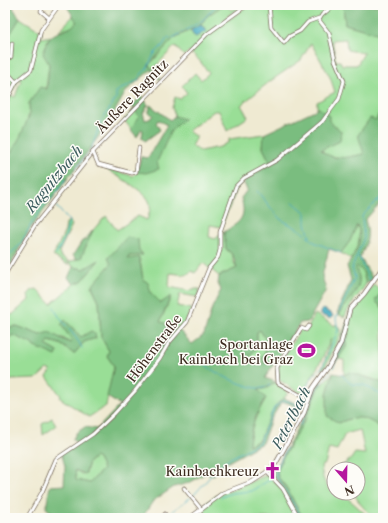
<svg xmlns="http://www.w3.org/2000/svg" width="388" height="523" viewBox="0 0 388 523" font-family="'Libre Caslon Text',serif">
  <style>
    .green { fill: #99de96; stroke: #6a845a; fill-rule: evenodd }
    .forest { fill: #7abd7f; stroke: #5a744e; fill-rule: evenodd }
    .water { fill: #3ea9be; stroke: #3c6a6e }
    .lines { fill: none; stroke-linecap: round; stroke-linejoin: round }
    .stream { stroke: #3ea9be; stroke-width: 1 }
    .minor-casing { stroke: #7a6d5d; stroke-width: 4.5 }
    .major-casing { stroke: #7a6d5d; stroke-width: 5 }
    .minor { stroke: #fff; stroke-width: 3 }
    .major { stroke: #fff; stroke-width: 3.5 }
    .labels { text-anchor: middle; stroke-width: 3; stroke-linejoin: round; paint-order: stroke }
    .street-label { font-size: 13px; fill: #3b2a1e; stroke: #fdfcf7 }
    .poi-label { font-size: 13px; fill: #3b2a1e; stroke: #fdfcf7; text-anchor: end }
    .water-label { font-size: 14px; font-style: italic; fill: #3c5d5e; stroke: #fdfcf7 }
  </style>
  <rect width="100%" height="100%" fill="#fdfcf7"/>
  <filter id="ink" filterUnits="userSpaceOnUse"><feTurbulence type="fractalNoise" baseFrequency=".025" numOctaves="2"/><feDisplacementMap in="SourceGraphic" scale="8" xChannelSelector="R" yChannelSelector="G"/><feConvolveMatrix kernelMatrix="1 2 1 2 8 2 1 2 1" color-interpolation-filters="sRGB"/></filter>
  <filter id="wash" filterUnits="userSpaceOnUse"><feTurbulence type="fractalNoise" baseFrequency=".012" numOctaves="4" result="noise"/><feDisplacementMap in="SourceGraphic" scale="16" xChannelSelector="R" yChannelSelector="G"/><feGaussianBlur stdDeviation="0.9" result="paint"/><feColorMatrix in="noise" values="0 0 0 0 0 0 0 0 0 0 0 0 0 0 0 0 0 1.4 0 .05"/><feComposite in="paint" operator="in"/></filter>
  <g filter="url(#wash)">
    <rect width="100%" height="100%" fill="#efead2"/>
    <g class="green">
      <path d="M223 5H226L231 10 240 5H245L226 17 228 20 249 5H324L325 11 332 5H343L345 24 380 34 383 57 377 74 383 94V105L376 120 364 154 346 158 328 156 321 149 340 141 319 108H317V102L335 92 330 77 311 43 301 60 269 82 241 105 248 117 227 131 219 111H214L188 131 196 137 191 146 200 151 220 147 229 142V139L264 134 263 148 271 164 243 181 238 187 221 227 210 225 209 237 215 239 224 232 226 249 233 255V261L237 268 219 276 203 263 195 273 192 271 186 275 170 273 169 287 190 291 192 289H200L197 297 180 294 177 306 192 309C187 320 183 329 171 330L160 322 171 297 161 303 151 293 148 283 143 279 140 260 128 259 129 256 143 254 139 251 111 264 92 287 99 301 101 337 109 351 107 356 114 366 106 406 89 417 60 398 61 396 47 377 51 371 47 369 36 379 11 380 5 383V341L13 335 58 352 46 345 49 341 60 344 74 354 84 342 96 338 81 337 65 320 72 340 70 343 63 338 40 335 17 326 5 328V312L12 315 29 300 28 295 32 290 37 289 51 304 74 284 82 281 98 261 84 269 73 267 69 262 81 258 93 230 106 216 117 230 138 216 147 220C149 214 152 207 149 201 145 191 114 174 104 168L133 176 137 172 141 157 147 158 149 156 167 125 158 120 156 123 160 130 145 141 142 138 143 130 141 128 137 137 124 120 134 109 132 105 142 96 148 105 143 113 145 120 150 119 153 115 149 113 150 105 170 120 175 116 172 108 175 97 180 99 187 93 182 86 195 73 201 80 209 73 199 60 189 51 184 56 175 46 153 69 149 65 174 38 191 30 193 35 205 28 201 25 206 17ZM346 39 347 50 364 53 357 65H342L340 61H336L332 40Z"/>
      <polygon points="73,16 78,22 73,27 59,31"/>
      <path d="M20 18 42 32 40 38 52 36 47 41 49 64 46 89 29 103C31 121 19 147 5 159V38L9 36ZM19 79 21 80 15 97 10 95Z"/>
      <polygon points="69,221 72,225 59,252 61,257 68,261 68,265 53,256 65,231 66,223"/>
      <path d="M357 224C362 238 358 246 351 259L341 253 350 241Z"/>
      <path d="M357 265 363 272 366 284C359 296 349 304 345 317L339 315C346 304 357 293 359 281 360 275 355 271 357 265Z"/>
      <polygon points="374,284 382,292 375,301 383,308 383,383 367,377 344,375 344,360 337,359 346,347 347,322 351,309 365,297"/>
      <polygon points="315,314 335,326 336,324 341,329 341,334 325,368 322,370 331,339 321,361 302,394 279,380 277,368 301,328 307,330"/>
      <polygon points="260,330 270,347 262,360 264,361 263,364 254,364 249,357 257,347 257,332"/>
      <path d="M333 373 327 394 339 423C359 414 365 417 383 429V518C370 518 359 504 354 493H358V469H341L340 467 351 459 355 453 365 454 360 430 345 434 337 450 329 448 325 464 321 466C323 481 325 488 338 495L343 494 370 518H303L286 487 278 477 277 472 283 457 307 416 318 388Z"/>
      <path d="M276 382 287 390V395L277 404 260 440 249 446C250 428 257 413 266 398L258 390 267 388Z"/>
      <polygon points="52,418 56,426 43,435 42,424"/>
      <polygon points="95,457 98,459 103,469 90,483 75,480 75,470 82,474 86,473 89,462"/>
      <polygon points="267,475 284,489 299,518 207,518 203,505 217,495"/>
    </g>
    <g class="forest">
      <polygon points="5,5 14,5 13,8 20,18 9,36 5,38"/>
      <path d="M66 5H223L206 17 201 25 174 38 149 65 161 79 160 80 151 70 127 90 105 128 31 228 5 275V239L8 223 5 222V159L11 153 20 137 30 114 29 103 40 87 47 89 49 64 43 54C51 24 62 38 77 22Z"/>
      <polygon points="343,5 383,5 383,50 380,34 345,24"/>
      <polygon points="383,57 383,94 377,74"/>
      <polygon points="142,96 148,105 143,113 145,120 150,119 153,115 149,113 150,105 170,120 175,116 184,119 171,131 157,162 159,169 146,173 137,172 141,157 147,158 149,156 167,125 158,120 156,123 160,130 145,141 142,138 143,130 141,129 137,137 131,130 139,116 132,106"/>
      <path d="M383 105V200L365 220C370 234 367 244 360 257L373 279 366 284 363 272 357 266C355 271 359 273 359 278 361 290 345 305 339 315L337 313 351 280 347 266C355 253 364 240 357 225L350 241 341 253 329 249 322 276 326 290 308 322 300 323 265 378 276 382 267 388 258 390 266 398C257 413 250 427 249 445L260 440C266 424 271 409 284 398L297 404 302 398 305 401 298 407 285 402 281 403 271 419 262 443 223 465 214 475 206 473 189 483 174 487 153 501 142 518H50L54 514 46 508 50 486 64 485 65 466 61 453 77 444 73 439 76 433 85 427 97 429 120 405 107 397 114 366 107 356 109 351 101 337 99 301 92 286 111 264 108 258 127 237 138 239 139 251 143 255 129 256 128 259 139 257 143 279 148 283 151 293 161 303 171 296 160 322 165 323 166 326 171 330 178 329 192 344 204 335 212 308 221 290 218 284 219 276 237 268 233 255 226 249 224 232C240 222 247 218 241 198L247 190 243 181 271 164 263 148 264 134 319 108 329 116V121L341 131 340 141 321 150C334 162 348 157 364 154L358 135 370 118 376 120ZM260 330 270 347H268L261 358 265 363 254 364 249 357 257 347V332ZM95 457 98 459 103 469 90 483 76 480 75 470 85 474 89 462Z"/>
      <polygon points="93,230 81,258 76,259 73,255 82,241 85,240"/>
      <polygon points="99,260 82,281 74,284 68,278 73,267 84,269"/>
      <polygon points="383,289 383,308 375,301"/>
      <polygon points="65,320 81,337 91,331 95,333 96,338 84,342 74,354 60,344 49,341 46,345 58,352 56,356 33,346 32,344 13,335 5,341 5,328 17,326 40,335 49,332 70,343 72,340 61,325"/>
      <polygon points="347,322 351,323 346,347 336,362 333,362"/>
      <path d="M350 372 383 383V429C365 417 359 414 339 423L327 416V394L333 373 344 375Z"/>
      <polygon points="320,381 321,385 317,388 307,416 283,457 277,472 278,477 286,487 303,518 299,518 284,489 270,472 277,466 304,415 314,390"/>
    </g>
    <g class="water">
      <polygon points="201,25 206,31 196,37 193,35 191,30"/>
      <polygon points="324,309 333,315 331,319 321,315 321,310"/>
    </g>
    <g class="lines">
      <g class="stream">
        <polyline points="257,191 280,219 300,230 314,242 341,253"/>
        <polyline points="293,202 305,212"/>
        <polyline points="54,204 69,221 65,237 56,255"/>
        <polyline points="306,213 306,223 310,238"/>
        <polyline points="358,255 370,281"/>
        <polyline points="5,269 9,263 9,255 20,245 33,221 45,204 56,194 63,182 77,168 91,150 101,121 116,99 116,92 138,80 141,74 147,69 154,54 163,45 167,38 171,39 203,20 216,5"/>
        <polyline points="366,294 370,288"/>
        <path d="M54 307C60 323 75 332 82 348"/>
        <polyline points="350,314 363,298"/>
        <path d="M204 363C212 373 245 387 258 388 263 389 266 387 270 385"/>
        <polyline points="333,368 345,339 349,319"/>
        <polyline points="341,374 351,384 364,385 383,396"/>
        <polyline points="300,425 316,389 331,371"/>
        <polyline points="286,448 277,468 276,476 302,518"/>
        <polyline points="193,496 223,462 259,443 274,408 282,401 288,401 297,405 303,401 306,388 312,378 323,366 338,331 336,318 355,278 352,268 364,238 362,216 383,195"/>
        <polyline points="221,497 232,493 251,491 271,479"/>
        <polyline points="170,518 167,515 190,498"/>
      </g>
    </g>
  </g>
  <g filter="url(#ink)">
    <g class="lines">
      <defs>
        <g id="minor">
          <polyline points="42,5 41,11 49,18"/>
          <polyline points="269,5 271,27 284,43 290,36 300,31 308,22 319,18"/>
          <polyline points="5,60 11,57 12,43"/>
          <polyline points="5,70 16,82"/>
          <polyline points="5,104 16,82 31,70 41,30 59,5"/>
          <polyline points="93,152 98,164 132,173 136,172 139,148"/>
          <polyline points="5,274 35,225 93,152 207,34 247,5"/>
          <polyline points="309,400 278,383 277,368 301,328 306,330 309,326"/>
          <polyline points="267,472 283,489 299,518"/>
          <polyline points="184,488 201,509"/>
          <polyline points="27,518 42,492 56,459 93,434 114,414 135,391 160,358 168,344 187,322 209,268 218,257 220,250 220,232 236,186 244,178 277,160 322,122 339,99 344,81 335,60 329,33 319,20 322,15 334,5"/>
          <polyline points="161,518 165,514"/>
        </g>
        <polyline id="major" points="190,518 223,493 252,482 267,472 276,463 304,413 313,388 328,367 341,343 350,309 364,294 383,267"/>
      </defs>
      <use href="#minor" class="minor-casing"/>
      <use href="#major" class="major-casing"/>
      <use href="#minor" class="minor"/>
      <use href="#major" class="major"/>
    </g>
  </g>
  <defs>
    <symbol id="stadium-bare" viewBox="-9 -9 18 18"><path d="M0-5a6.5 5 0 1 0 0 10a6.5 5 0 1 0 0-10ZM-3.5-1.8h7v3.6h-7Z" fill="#b5179e" stroke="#fdfcf7" stroke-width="2.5" paint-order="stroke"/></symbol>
    <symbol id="church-bare" viewBox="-9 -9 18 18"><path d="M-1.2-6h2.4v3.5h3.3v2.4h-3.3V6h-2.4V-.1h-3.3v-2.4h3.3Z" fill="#b5179e" stroke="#fdfcf7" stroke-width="2.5" paint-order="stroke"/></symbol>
  </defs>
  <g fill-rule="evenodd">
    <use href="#stadium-bare" x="294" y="338" width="25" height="25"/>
    <use href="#church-bare" x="260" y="458" width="25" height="25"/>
  </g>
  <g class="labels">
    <g class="street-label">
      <text transform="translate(132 96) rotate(-46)" y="5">Äußere Ragnitz</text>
      <text transform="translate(154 348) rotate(-53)" y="5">Höhenstraße</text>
    </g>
    <g class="poi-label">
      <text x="293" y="349">Sportanlage<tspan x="293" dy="15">Kainbach bei Graz</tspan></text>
      <text x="259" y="476">Kainbachkreuz</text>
    </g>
    <g class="water-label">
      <text transform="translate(54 179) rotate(-51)" y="5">Ragnitzbach</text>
      <text transform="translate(291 418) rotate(-63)" y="5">Peterlbach</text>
    </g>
  </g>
  <rect width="388" height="523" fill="none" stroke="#fdfcf7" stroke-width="20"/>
  <g transform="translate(346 481) rotate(160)"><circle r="19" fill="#fdfcf7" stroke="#afa8a0"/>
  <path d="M0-3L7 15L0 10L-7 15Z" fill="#b5179e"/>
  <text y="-6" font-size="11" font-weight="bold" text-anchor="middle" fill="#3b2a1e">N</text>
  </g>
</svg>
